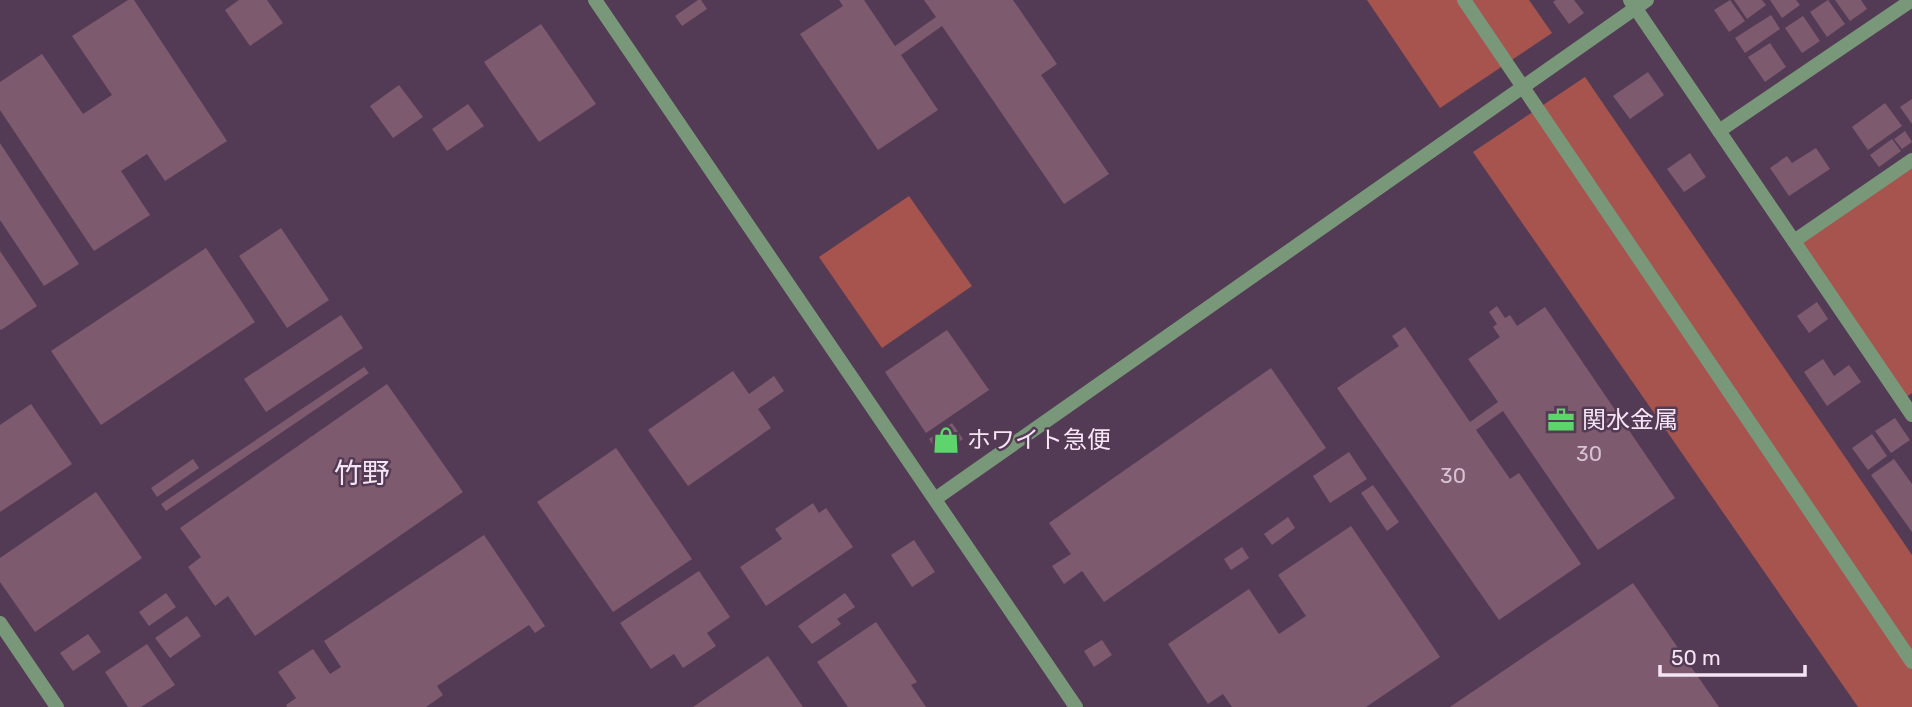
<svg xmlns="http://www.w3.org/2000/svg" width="1912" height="707" viewBox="0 0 1912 707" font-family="Rubik,'Noto Sans JP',sans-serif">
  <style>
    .green { fill: #a7544e }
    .building { fill: #7e5a6e }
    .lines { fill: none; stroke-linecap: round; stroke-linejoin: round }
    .minor { stroke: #79987a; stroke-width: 14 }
    .tertiary { stroke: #79987a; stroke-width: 14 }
    .labels { text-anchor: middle; stroke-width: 5; stroke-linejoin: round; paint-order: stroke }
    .number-label { font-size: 21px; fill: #d6c2d2 }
    .poi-label { font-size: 24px; fill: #f4e4f4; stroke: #543b55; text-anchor: start }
    .quarter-label { font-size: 28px; fill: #f4e4f4; stroke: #543b55 }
  </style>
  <rect width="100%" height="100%" fill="#543b55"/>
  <g class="green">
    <polygon points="1367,0 1529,0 1552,33 1440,108"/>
    <polygon points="1585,77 1912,555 1912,707 1858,707 1473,152"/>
    <polygon points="1912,160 1912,393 1902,400 1794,241"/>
    <polygon points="909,196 972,286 882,348 819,257"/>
  </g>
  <g class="building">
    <polygon points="128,0 134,0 227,141 165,181 147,154 121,171 150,215 94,251 0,110 0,82 42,54 83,114 112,95 72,36"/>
    <polygon points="239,0 267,0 283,23 250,46 225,10"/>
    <polygon points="698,0 701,0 707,9 682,26 675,16"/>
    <polygon points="839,0 864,0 895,46 936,17 924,0 1013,0 1057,64 1041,75 1109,174 1064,204 942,26 901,55 938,110 878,150 800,34 843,6"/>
    <polygon points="1556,0 1574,0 1584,13 1569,24 1553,2"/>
    <polygon points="1730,0 1745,21 1729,32 1714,10"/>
    <polygon points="1734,0 1762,0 1766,5 1747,19"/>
    <polygon points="1770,0 1796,0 1800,5 1782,18"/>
    <polygon points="1828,0 1845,24 1827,37 1810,12"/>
    <polygon points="1835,0 1861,0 1867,9 1850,21"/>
    <polygon points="1771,15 1780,29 1745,53 1735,38"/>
    <polygon points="1803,16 1820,41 1802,53 1785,28"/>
    <polygon points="541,24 596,104 539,142 484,62"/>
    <polygon points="1770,43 1786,67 1765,82 1748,57"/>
    <polygon points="1648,72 1664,95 1630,119 1613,96"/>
    <polygon points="399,85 423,117 393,138 370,106"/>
    <polygon points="1912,99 1912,124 1900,107"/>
    <polygon points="1885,103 1902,126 1868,150 1852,127"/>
    <polygon points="468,104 484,126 447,151 432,129"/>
    <polygon points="1905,131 1912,142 1902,149 1894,139"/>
    <polygon points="1892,139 1901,151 1879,167 1870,155"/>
    <polygon points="0,143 79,264 44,286 0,220"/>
    <polygon points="1816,148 1830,169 1789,196 1770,168 1787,156 1792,163"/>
    <polygon points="1690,153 1706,177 1684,192 1667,169"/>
    <polygon points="281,228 329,300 287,328 239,256"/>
    <polygon points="206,248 255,322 101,425 51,351"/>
    <polygon points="0,251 37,306 1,330 0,329"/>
    <polygon points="1817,302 1828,319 1809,333 1797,316"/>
    <polygon points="1497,306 1505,318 1510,315 1517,326 1545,307 1675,498 1598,550 1503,411 1476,430 1510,479 1519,473 1581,564 1499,620 1337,388 1399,346 1392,336 1405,327 1470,422 1498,402 1468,359 1500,337 1493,327 1497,324 1489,312"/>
    <polygon points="341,315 363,348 266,412 244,379"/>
    <polygon points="947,330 989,390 926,433 885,372"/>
    <polygon points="1823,359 1834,376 1849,365 1861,382 1827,406 1804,372"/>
    <polygon points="364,367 369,373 166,511 161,504"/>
    <polygon points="1271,368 1326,448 1104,602 1082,571 1064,584 1052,566 1071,554 1049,523"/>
    <polygon points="733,371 749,394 774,376 784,391 758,409 771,428 688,486 648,430"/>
    <polygon points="387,384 463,492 255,636 228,596 215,606 188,567 201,557 180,528"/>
    <polygon points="31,404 72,464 0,512 0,425"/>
    <polygon points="1895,418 1910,440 1891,453 1875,431"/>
    <polygon points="952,423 963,439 948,449 941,450 934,447 929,439"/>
    <polygon points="1872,434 1887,456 1868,470 1852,448"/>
    <polygon points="616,448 692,559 613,612 537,502"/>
    <polygon points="1349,452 1367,479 1330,503 1313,476"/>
    <polygon points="193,459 199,468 157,497 151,488"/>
    <polygon points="1894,459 1912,484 1912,532 1871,475"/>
    <polygon points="1373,485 1399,522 1387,531 1361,493"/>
    <polygon points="96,492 142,558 35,632 0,582 0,558"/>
    <polygon points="813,503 819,513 826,508 853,547 766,606 740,567 782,539 775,529"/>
    <polygon points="1288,517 1295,528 1272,545 1264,534"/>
    <polygon points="1351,526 1440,657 1366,707 1232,707 1223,694 1208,704 1168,644 1249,589 1279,634 1306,616 1278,575"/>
    <polygon points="484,535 545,626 535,633 529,625 437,686 443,695 426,707 287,707 286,705 296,698 278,672 313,649 330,674 341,667 324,641"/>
    <polygon points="914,540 935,572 912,587 891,555"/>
    <polygon points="1242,547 1249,558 1231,570 1224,559"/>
    <polygon points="699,571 730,617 707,633 716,646 683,668 674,654 651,669 620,623"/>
    <polygon points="1633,583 1719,707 1450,707"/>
    <polygon points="166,593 176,607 149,626 139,612"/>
    <polygon points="845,593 855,607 837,619 841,624 812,644 798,626"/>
    <polygon points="187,616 201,636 170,658 155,638"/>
    <polygon points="876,622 917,682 911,685 926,707 848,707 817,662"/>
    <polygon points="88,634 101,652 73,671 60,653"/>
    <polygon points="1102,640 1112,655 1094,667 1084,651"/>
    <polygon points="147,644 175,685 141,707 128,707 105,672"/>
    <polygon points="768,656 803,707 693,707"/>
  </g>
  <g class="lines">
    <g class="minor">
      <polyline points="1464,0 1912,662"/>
      <polyline points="1630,0 1912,415"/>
      <polyline points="1719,131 1912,0"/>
      <polyline points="1794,241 1912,160"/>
    </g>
    <g class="tertiary">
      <polyline points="595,0 1076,707"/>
      <polyline points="935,499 1647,0"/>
      <polyline points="0,623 57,707"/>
    </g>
  </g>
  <defs>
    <symbol id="office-bare" viewBox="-9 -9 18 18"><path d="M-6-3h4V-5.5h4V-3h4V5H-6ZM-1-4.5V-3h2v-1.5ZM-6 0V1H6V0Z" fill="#5ed56c" stroke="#543b55" stroke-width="2.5" paint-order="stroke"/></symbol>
    <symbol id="shop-bare" viewBox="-9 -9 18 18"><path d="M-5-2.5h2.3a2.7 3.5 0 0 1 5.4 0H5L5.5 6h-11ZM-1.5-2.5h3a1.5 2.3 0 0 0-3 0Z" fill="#5ed56c" stroke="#543b55" stroke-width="2.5" paint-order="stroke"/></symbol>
  </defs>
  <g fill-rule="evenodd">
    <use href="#office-bare" x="1542" y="401" width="38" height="38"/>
    <use href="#shop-bare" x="927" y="421" width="38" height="38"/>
  </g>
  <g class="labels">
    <g class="number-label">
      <text x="1589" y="461">30</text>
      <text x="1453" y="483">30</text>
    </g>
    <g class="poi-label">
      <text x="1582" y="428">関水金属</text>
      <text x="967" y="448">ホワイト急便</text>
    </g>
    <g class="quarter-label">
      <text x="362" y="483">竹野</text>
    </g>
  </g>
  <path d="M1660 665v10h145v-10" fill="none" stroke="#f4e4f4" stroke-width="3.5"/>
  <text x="1671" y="665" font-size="21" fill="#f4e4f4" stroke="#543b55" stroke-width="5" paint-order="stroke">50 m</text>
</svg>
